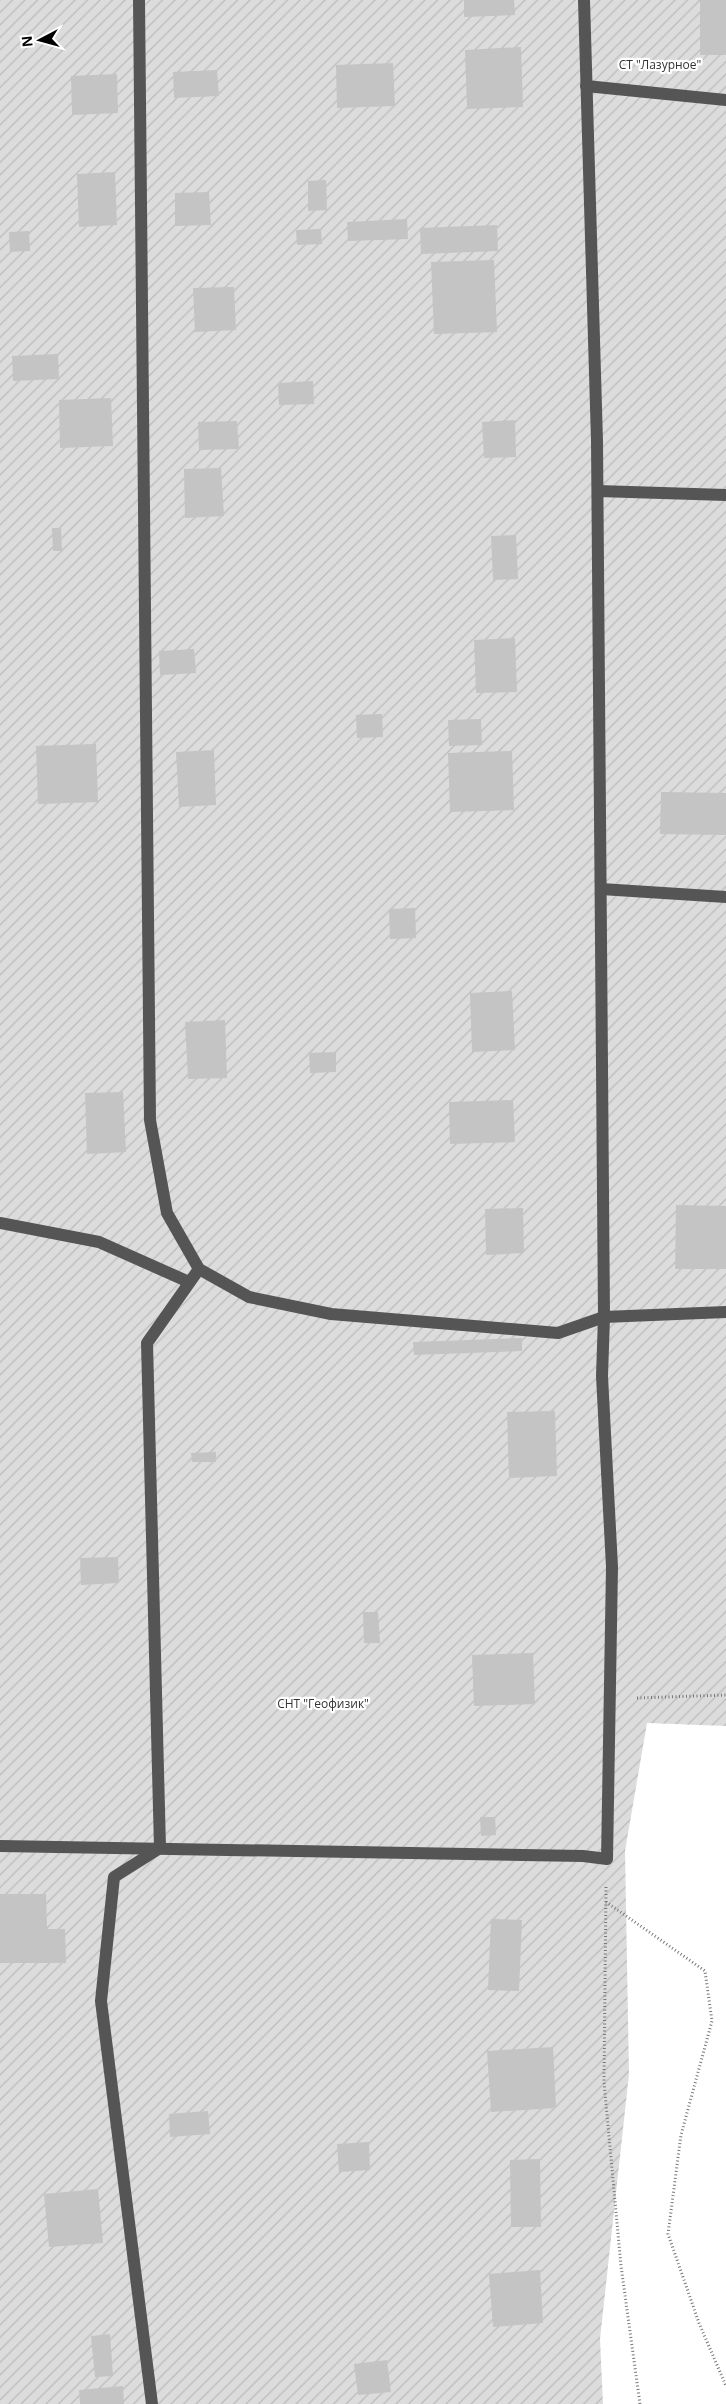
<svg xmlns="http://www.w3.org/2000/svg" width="726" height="2404" viewBox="0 0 726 2404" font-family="'Open Sans',sans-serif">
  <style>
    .garden { fill: url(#garden-furrows) }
    .building { fill: #c4c4c4 }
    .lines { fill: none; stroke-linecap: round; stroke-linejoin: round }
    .path { stroke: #777; stroke-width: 3; stroke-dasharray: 1 2.5; stroke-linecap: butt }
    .minor { stroke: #555; stroke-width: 12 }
    .labels { text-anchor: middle; stroke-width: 4.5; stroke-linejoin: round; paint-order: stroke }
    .park-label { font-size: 12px; fill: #333; stroke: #fff }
  </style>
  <defs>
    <pattern id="garden-furrows" width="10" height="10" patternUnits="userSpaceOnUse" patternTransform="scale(1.25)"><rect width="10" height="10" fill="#dcdcdc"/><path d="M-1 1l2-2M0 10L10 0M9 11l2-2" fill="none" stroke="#bbb"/></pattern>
  </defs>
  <rect width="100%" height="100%" fill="#fff"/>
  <polygon class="garden" points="0,0 726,0 726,1726 647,1723 625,1851 629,2074 600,2339 603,2404 0,2404"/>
  <g class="building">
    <polygon points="464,0 514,0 515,15 464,17"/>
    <rect x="700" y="0" width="26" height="55"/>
    <polygon points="521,47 523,107 467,109 465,50"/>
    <polygon points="393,63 395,106 337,108 336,65"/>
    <polygon points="217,70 219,96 174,98 173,72"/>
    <polygon points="117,74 118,113 72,115 71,76"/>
    <polygon points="115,172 117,225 79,227 77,174"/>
    <polygon points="326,180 327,210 308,211 308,181"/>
    <polygon points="209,192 211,225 175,226 175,193"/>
    <polygon points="407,219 408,239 348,241 347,222"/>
    <polygon points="497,225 498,251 421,254 420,228"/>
    <polygon points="321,229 322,244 297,245 296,230"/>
    <polygon points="29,231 30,251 10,252 9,232"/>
    <polygon points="494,260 497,332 434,334 431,262"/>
    <polygon points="234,287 236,330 195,332 193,288"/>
    <polygon points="58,354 59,379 13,381 12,356"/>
    <polygon points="313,381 314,404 279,405 278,383"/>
    <polygon points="111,398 113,446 60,448 59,400"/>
    <polygon points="515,420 516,457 484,458 482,422"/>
    <polygon points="237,421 239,449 199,450 198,422"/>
    <polygon points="221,468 224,516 185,518 184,469"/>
    <polygon points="52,528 61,528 62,551 53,551"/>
    <polygon points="516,535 518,579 493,580 491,536"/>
    <polygon points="515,638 517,692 476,693 474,640"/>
    <polygon points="194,649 196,673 160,675 159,651"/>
    <polygon points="382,714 383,737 357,738 356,715"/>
    <polygon points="481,719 482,745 449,746 448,720"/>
    <polygon points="96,744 98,802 38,804 36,746"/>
    <polygon points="214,750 216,805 179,807 176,752"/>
    <polygon points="512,751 514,810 450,812 448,753"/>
    <polygon points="661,792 726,793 726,835 660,834"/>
    <polygon points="415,908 416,938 390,939 389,909"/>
    <polygon points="512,991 515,1050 472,1052 470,993"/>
    <polygon points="225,1020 227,1078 188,1079 185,1022"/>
    <polygon points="336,1052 336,1072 310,1073 309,1053"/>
    <polygon points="123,1092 126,1152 87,1154 85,1093"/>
    <polygon points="513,1100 515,1142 450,1144 449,1102"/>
    <polygon points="676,1205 726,1206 726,1269 675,1269"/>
    <polygon points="523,1208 524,1253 486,1255 485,1209"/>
    <polygon points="522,1338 522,1351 414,1355 413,1342"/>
    <polygon points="555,1411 557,1476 509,1478 507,1412"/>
    <polygon points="216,1452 216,1462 192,1462 191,1453"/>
    <polygon points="118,1557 119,1583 81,1585 80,1558"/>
    <polygon points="363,1612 378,1612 380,1643 364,1643"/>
    <polygon points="533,1653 535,1704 474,1706 472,1655"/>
    <polygon points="480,1817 495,1817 496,1835 481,1836"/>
    <polygon points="0,1894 46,1894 47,1929 65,1929 66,1963 0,1963"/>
    <polygon points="491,1919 522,1920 519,1991 488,1990"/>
    <polygon points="553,2047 556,2108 491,2112 487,2051"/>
    <polygon points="208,2111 210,2134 170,2137 169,2114"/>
    <polygon points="369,2142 370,2170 339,2172 337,2144"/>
    <polygon points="540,2159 541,2227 511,2227 510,2160"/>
    <polygon points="98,2189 103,2243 49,2247 44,2194"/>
    <polygon points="540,2270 543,2323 493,2327 489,2274"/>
    <polygon points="110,2334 113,2376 95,2377 91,2336"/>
    <polygon points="387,2360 391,2392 358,2395 354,2364"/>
    <polygon points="123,2386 124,2404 80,2404 79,2390"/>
  </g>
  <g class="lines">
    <g class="path">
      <polyline points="637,1698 726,1695"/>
      <polyline points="606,1887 604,2082 621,2266 640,2404"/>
      <polyline points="606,1902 705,1971 712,2021 681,2135 668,2234 699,2323 726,2386"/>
    </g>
    <g class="minor">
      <polyline points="139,0 150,1120 167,1213 199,1269 249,1297 331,1314 558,1333 604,1317 726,1312"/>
      <polyline points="586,86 726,100"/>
      <polyline points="598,491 726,495"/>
      <polyline points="601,889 726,897"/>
      <polyline points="0,1223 99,1242 189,1282"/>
      <polyline points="0,1846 583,1856 607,1859 612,1567 602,1376 604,1317 597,441 584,0"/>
      <polyline points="152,2404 101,2001 114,1877 160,1848 147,1343 199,1269"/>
    </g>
  </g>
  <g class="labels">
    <g class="park-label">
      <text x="660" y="69">СТ "Лазурное"</text>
      <text x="323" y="1708">СНТ "Геофизик"</text>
    </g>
  </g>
  <g transform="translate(40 40) rotate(264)" stroke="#ffffff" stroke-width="4" paint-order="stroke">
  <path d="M0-4L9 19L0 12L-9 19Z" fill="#000000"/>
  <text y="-8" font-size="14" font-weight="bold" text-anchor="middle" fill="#000000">N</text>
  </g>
</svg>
